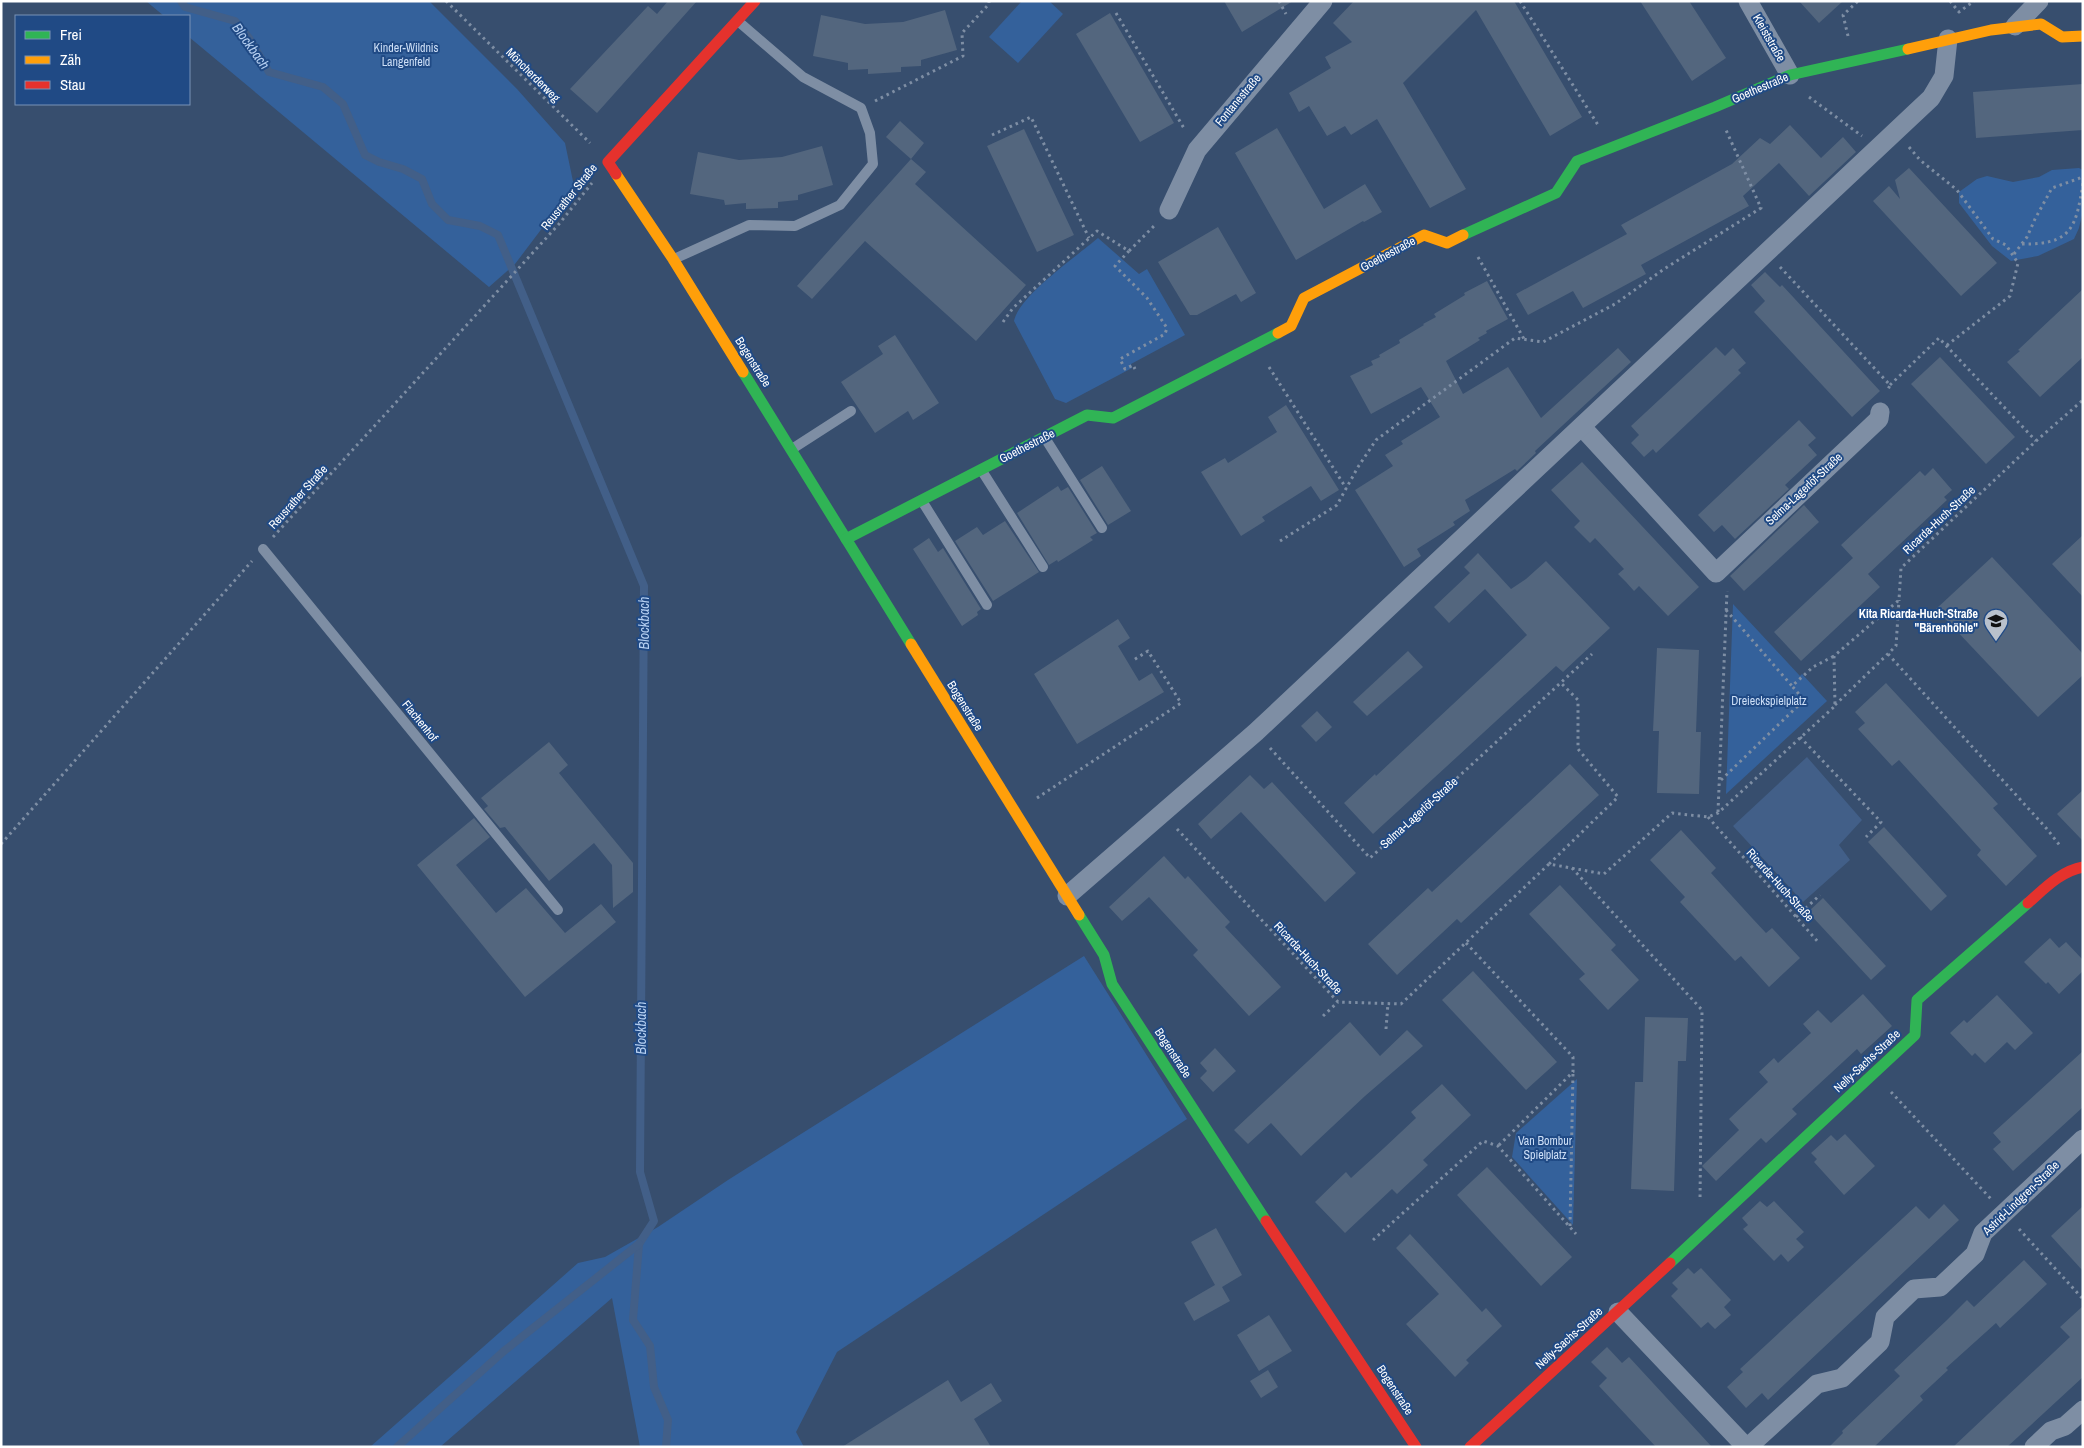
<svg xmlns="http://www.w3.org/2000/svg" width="2084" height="1448" viewBox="0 0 2084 1448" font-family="'Archivo Narrow',sans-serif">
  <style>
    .green { fill: #34619b }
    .water { fill: #425f88 }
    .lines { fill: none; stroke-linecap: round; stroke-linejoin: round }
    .stream { stroke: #425f88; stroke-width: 8 }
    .building { fill: #53667e }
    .path { stroke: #7e8ea4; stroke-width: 3; stroke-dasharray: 2.5 4; stroke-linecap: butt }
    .lane { stroke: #7e8ea4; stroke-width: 10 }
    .street { stroke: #7e8ea4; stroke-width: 19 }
    .fast { stroke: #30b455; stroke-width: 11 }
    .slow { stroke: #ff9f0a; stroke-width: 11 }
    .jam { stroke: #e5322d; stroke-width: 11 }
    .labels { text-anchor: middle; stroke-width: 4; stroke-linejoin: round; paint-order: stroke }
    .street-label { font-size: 12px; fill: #fff; stroke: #204a85 }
    .park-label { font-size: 12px; fill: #cddff7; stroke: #204a85 }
    .poi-label { font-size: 12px; font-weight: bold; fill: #fff; stroke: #204a85; text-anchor: end }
    .water-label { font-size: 14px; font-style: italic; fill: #b5cff1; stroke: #204a85 }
  </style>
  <rect width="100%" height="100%" fill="#374e6e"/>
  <g class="green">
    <polygon points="146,1 429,1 517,89 565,143 574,186 515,264 489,287 189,37 189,16 164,16"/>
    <polygon points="1022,1 1049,1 1063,14 1018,63 989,37"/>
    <polygon points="2079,168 2083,170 2083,211 2079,228 2074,239 2038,256 2011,261 1992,246 1959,203 1959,192 1977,179 1987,176 2013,182 2039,177 2052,170"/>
    <path d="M1098 238 1139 274 1147 269 1185 335 1131 364 1132 368 1066 403 1055 399 1014 321C1019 296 1077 256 1098 238Z"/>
    <polygon points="1733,604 1800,676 1802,674 1827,701 1726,794"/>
    <polygon points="1084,956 1187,1119 837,1352 796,1432 804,1447 640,1447 612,1298 440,1447 370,1447 578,1263 605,1257 658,1227 728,1180"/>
    <polygon points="1577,1079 1573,1225 1512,1157 1516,1133"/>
  </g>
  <polygon class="water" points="1807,757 1862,820 1839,845 1850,860 1803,902 1733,826"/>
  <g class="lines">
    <g class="stream">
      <polyline points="181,1 185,7 235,21 249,38 269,72 323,87 343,104 365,155 379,162 403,169 422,179 432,204 448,220 480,226 498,235 644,586 640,1172 654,1221 639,1244 633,1320 650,1346 654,1387 668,1420 666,1447"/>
      <polyline points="397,1447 504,1351 639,1244"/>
    </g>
  </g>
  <g class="building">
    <polygon points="668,1 697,1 597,113 570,89 648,6 657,14"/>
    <polygon points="1224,1 1293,1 1242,32"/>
    <polygon points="1354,1 1514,1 1582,117 1550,136 1476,10 1403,83 1466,189 1430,208 1377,119 1351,135 1345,126 1327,136 1309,106 1299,112 1289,93 1331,68 1325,57 1352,42 1333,23"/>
    <polygon points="1640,1 1689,1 1726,58 1692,81"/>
    <polygon points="1799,1 1843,1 1819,23"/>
    <polygon points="945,10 957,50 921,60 921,66 901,67 901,72 868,74 868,69 848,70 848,63 813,56 821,15 865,24 903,22"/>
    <polygon points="1110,13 1174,123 1140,142 1076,34"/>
    <polygon points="2083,84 2083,130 1976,138 1973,92"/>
    <polygon points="900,121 924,143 911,159 886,137"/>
    <polygon points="1790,125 1821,158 1843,137 1856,152 1809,196 1779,163 1743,196 1749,206 1641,265 1646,274 1583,308 1573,291 1528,315 1516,294 1627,234 1621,225 1732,164 1760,138 1770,144"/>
    <polygon points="1277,128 1324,209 1365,184 1382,212 1364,222 1363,221 1296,260 1235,153"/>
    <polygon points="1024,129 1074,235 1037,252 987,146"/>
    <polygon points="822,146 833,185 798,195 798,200 778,202 778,208 746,209 746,203 725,205 724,200 690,194 698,152 739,160 782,157"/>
    <polygon points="911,159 926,172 915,184 1026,285 976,341 865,241 812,299 797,286"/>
    <polygon points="1909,168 1997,263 1961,296 1873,201 1889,186 1900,199 1895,180"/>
    <polygon points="1218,227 1256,293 1241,302 1236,294 1197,315 1190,315 1158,262"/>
    <polygon points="1765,272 1780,287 1782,285 1880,391 1852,417 1754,312 1765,301 1751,285"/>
    <polygon points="1487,281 1508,319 1486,331 1487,333 1478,338 1480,340 1446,361 1463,394 1508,367 1541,418 1618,348 1631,362 1535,451 1536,453 1517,471 1515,469 1465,500 1470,511 1453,522 1455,525 1417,549 1421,556 1404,567 1355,490 1393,466 1385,455 1403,444 1401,441 1440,417 1421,387 1371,414 1350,376 1373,365 1371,361 1380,357 1379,355 1400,343 1399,340 1424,325 1423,324 1436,317 1434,314 1465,295 1464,293"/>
    <polygon points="2083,289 2083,357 2040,397 2007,362 2020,351 2018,350"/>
    <polygon points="895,335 939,403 913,420 908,411 875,433 841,382 883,354 878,346"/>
    <polygon points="1716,347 1725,356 1733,348 1746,363 1738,370 1741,373 1656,453 1653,449 1644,457 1631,443 1639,435 1631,426"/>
    <polygon points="1940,357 2015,437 1986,464 1911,384"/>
    <polygon points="1286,405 1339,490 1321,501 1311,486 1262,517 1265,521 1241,536 1201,472 1225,458 1228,463 1277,432 1268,417"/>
    <polygon points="1799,420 1816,438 1808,445 1817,455 1785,485 1789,489 1735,539 1722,525 1714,532 1698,515"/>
    <polygon points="1582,462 1699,587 1668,616 1639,586 1634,591 1626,582 1618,574 1624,569 1595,538 1590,543 1574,527 1580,521 1551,490"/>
    <polygon points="1102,466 1131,511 1108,525 1080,480"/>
    <polygon points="1933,468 1952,490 1944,497 1947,500 1868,574 1880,587 1801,661 1774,632 1853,558 1841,545 1920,471 1925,476"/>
    <polygon points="1058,486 1061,491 1068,487 1097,533 1090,537 1093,540 1058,562 1057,560 1049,565 1017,513"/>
    <polygon points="1804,505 1819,522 1744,591 1730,576"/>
    <polygon points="1005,521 1039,572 993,601 955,541 977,527 983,535"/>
    <polygon points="2083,535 2083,597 2052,564"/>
    <polygon points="929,538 938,552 943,548 981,609 977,612 978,615 962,626 913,549"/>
    <polygon points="1478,553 1511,589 1526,579 1546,561 1610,628 1563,672 1556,666 1373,834 1344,803 1375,774 1376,776 1527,635 1485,589 1449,623 1434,607 1470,573 1464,567"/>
    <polygon points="1992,557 2083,654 2083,675 2038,717 1936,609"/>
    <polygon points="1118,619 1130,638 1118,646 1139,681 1152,673 1164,692 1077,744 1034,674"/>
    <polygon points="1657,648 1699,650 1696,732 1701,732 1699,794 1657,793 1659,731 1653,731"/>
    <polygon points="1408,651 1423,667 1367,716 1353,702"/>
    <polygon points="1886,683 1998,804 1993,808 2037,856 2006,886 1977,855 1981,850 1899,760 1892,766 1858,729 1865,723 1855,712"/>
    <polygon points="1317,711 1332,727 1316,742 1301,726"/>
    <polygon points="549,742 568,765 559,773 633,863 633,892 613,908 612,865 594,843 549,881 505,827 500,828 484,809 488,806 481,798"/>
    <polygon points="1570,764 1599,795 1461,923 1457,919 1397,975 1368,944 1428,888 1432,892"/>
    <polygon points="1250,775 1264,789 1272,782 1356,873 1325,902 1241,812 1211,839 1198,824"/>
    <polygon points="2083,790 2083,841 2057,814"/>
    <polygon points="474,818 490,837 456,865 496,913 526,888 565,933 601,904 616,922 525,997 417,865"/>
    <polygon points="1884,827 1947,896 1931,911 1868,842"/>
    <polygon points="1681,830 1716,868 1711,873 1752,918 1766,933 1772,928 1800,958 1769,987 1741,956 1735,961 1708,932 1680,902 1685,897 1650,860"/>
    <polygon points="1164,856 1185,879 1188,876 1230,922 1225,927 1281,987 1249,1016 1193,955 1198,950 1149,897 1122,921 1109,907"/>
    <polygon points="1560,885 1616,945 1611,950 1639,980 1608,1010 1579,979 1585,974 1529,914"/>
    <polygon points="1823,898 1886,966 1871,980 1808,912"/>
    <polygon points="2050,938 2059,948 2066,942 2083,960 2083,971 2059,994 2048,982 2046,984 2024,962"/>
    <polygon points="1473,971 1557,1062 1526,1090 1442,1000"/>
    <polygon points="1863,994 1892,1026 1861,1054 1857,1049 1792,1109 1797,1114 1766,1143 1761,1138 1716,1181 1702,1166 1739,1130 1729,1119 1768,1082 1759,1072 1774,1058 1778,1063 1811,1033 1803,1024 1818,1010 1831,1023"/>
    <polygon points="1997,995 2033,1033 2015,1050 2007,1042 1985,1063 1975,1053 1972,1056 1950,1033 1964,1020 1967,1023"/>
    <polygon points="1645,1017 1688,1018 1686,1061 1678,1061 1674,1191 1631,1189 1635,1082 1643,1082"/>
    <polygon points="1350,1022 1380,1056 1407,1030 1423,1046 1365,1096 1301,1156 1271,1123 1248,1144 1234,1130"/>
    <polygon points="1215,1048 1236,1071 1213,1092 1200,1078 1207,1071 1200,1063"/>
    <polygon points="2083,1051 2083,1107 2013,1171 1993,1149 2001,1142 1993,1133"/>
    <polygon points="1442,1084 1471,1115 1423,1160 1428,1165 1397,1194 1392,1189 1345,1233 1315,1202 1346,1172 1351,1178 1384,1148 1416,1118 1411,1112"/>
    <polygon points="1845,1134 1875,1166 1844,1195 1814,1162 1817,1159 1811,1153 1831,1135 1837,1141"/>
    <polygon points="1487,1167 1572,1257 1541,1286 1457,1195"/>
    <polygon points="1760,1201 1767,1207 1774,1201 1804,1232 1796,1239 1804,1247 1788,1262 1781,1254 1774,1261 1743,1229 1748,1225 1742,1218"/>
    <polygon points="1944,1204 1959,1220 1768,1400 1762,1393 1746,1408 1727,1387 1743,1372 1740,1369 1916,1206 1929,1219"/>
    <polygon points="2083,1206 2083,1271 2051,1236"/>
    <polygon points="1216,1228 1242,1275 1222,1287 1230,1301 1194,1321 1184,1303 1215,1285 1191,1242"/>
    <polygon points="1410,1234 1482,1312 1486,1308 1502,1326 1466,1360 1469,1363 1455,1377 1406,1324 1439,1294 1396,1248"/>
    <polygon points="2024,1260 2047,1284 2000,1328 1996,1323 1946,1368 1948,1370 1920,1396 1923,1400 1874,1447 1829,1447 1843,1433 1842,1431 1900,1376 1894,1370 1947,1320 1967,1300 1974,1307"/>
    <polygon points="1688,1268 1694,1274 1701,1268 1731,1300 1724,1307 1731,1315 1715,1329 1708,1322 1701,1328 1671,1296 1678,1289 1672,1283"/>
    <polygon points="2083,1306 2083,1377 2007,1447 1953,1447 2070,1337 2060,1327"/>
    <polygon points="1269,1315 1292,1351 1259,1371 1237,1335"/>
    <polygon points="1607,1347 1622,1363 1629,1357 1712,1447 1656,1447 1599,1386 1607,1378 1591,1362"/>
    <polygon points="1268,1370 1278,1387 1261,1398 1250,1381"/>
    <polygon points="948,1380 961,1402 991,1383 1002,1401 974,1419 991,1447 842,1447"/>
  </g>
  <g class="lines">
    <g class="path">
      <polyline points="446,1 590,143"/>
      <polyline points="1279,1 1286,14"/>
      <polyline points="1520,1 1598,125"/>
      <polyline points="1950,1 1959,12 1974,1"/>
      <polyline points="1116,13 1185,130"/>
      <polyline points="1848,36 1843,15 1858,1"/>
      <polyline points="1809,97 1862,136"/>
      <polyline points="875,101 963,56 962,33 989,4 989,1"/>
      <polyline points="992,135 1031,117 1089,238"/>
      <polyline points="1909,147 1920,160 1957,190 1993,239 2006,245 2018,263 2010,296 1946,346"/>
      <path d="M2022 244C2073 245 2076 226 2083 183"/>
      <polyline points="1129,251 1115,266 1147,298 1167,328 1165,334 1120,359 1125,369 1133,365 1135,369"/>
      <polyline points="2014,254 2027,237 2035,219 2052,188 2083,177"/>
      <polyline points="1478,257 1524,339"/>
      <polyline points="1780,267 1890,385 1887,392"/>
      <polyline points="1003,322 1013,308 1097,231 1129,251 1156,224"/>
      <polyline points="1269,367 1346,488"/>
      <polyline points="1890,385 1939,338 2036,441"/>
      <polyline points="273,537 559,224 592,183"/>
      <polyline points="1280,541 1337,505 1358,467 1376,440 1515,338 1543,342 1615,304 1664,269 1761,208 1726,130"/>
      <polyline points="1726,610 1792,686 1813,667 1834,656"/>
      <polyline points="1888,654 2047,829 2061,847"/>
      <polyline points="1835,705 1896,646 1899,600"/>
      <polyline points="1800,737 1881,822 1866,837"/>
      <polyline points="1270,748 1370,858 1592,654"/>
      <polyline points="1721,780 1804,700 1792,686"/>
      <polyline points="1037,798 1181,703 1148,651 1132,661"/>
      <polyline points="1718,812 1727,591"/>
      <polyline points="1708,817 1819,943"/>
      <polyline points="1177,829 1338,1002 1401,1004 1549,864 1604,874 1672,813 1708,817 1718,813 1835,706 1834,656 1899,600 1901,568 2036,441 2083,400"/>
      <polyline points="1,844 252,561"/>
      <polyline points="1549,864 1618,797 1578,749 1578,700 1561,683"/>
      <polyline points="1572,868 1702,1010 1700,1201"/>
      <polyline points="1796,917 1820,895"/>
      <polyline points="1466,943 1573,1057 1573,1072 1498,1146"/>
      <polyline points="1323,1016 1338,1002"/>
      <polyline points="1386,1029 1388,1003"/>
      <polyline points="1891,1092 1991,1199"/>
      <polyline points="1570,1226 1573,1072"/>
      <polyline points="2019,1229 2083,1299"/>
      <polyline points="1373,1240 1483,1141 1498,1146 1576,1234"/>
    </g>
    <g class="lane">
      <polyline points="674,259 749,225 795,226 840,205 873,164 870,133 861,108 803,77 739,22"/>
      <polyline points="1045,438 1102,528"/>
      <polyline points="792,449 851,411"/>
      <polyline points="982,471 1043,567"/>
      <polyline points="922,501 987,605"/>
      <polyline points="263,549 558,910"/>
    </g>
    <g class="street">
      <polyline points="1748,1 1790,75"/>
      <polyline points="2015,26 2039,1"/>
      <polyline points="1169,210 1197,150 1323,1"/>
      <polyline points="1582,427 1716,573 1879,419 1880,412"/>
      <polyline points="1067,896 1256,732 1915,113 1931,98 1944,76 1948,39"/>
      <polyline points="1618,1312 1746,1447"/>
      <polyline points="1748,1447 1817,1384 1842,1378 1880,1342 1885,1317 1914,1289 1940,1287 1975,1254 1983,1233 2083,1139"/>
      <polyline points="2034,1447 2051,1431 2065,1426 2083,1410"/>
    </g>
    <g class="fast">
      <polyline points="1463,235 1556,193 1577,161 1715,107 1790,75 1908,49"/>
      <polyline points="743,372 911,644"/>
      <polyline points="846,539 1087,415 1113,418 1278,333"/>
      <polyline points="1079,915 1104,955 1112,984 1266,1221"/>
      <polyline points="1670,1263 1915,1035 1917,1000 2028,903"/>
    </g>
    <g class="slow">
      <polyline points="1908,49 1991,30 2041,24 2062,37 2083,36"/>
      <polyline points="616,174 673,259 743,372"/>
      <polyline points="1278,333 1291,326 1304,298 1424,235 1447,243 1463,235"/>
      <polyline points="911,644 1079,915"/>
    </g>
    <g class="jam">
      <polyline points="616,174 608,162 755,1"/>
      <path d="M2028 903C2045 888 2061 871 2083 867"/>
      <polyline points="1266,1221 1416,1447"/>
      <polyline points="1470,1447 1670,1263"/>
    </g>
  </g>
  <defs>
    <symbol id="school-pin" viewBox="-11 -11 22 30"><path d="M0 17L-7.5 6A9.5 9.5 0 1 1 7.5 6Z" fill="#b9c1cc" stroke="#204a85"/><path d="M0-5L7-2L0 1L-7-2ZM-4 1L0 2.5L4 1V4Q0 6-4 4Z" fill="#111"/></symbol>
  </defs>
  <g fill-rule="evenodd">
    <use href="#school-pin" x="1982" y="607" width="28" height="38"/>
  </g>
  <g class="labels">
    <g class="street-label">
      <text transform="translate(1769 38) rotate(60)" y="4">Kleiststraße</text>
      <text transform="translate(533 75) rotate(45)" y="4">Möncherderweg</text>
      <text transform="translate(1760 88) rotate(-23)" y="4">Goethestraße</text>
      <text transform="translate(1238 100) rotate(-50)" y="4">Fontanestraße</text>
      <text transform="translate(569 197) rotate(-51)" y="4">Reusrather Straße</text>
      <text transform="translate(1388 254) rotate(-28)" y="4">Goethestraße</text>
      <text transform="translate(753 362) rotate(58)" y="4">Bogenstraße</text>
      <text transform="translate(1027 446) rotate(-27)" y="4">Goethestraße</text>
      <text transform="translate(1804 489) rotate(-43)" y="4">Selma-Lagerlöf-Straße</text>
      <text transform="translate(298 497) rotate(-48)" y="4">Reusrather Straße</text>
      <text transform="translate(1939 520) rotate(-43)" y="4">Ricarda-Huch-Straße</text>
      <text transform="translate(965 706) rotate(58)" y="4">Bogenstraße</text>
      <text transform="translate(420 721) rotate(51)" y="4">Flachenhof</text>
      <text transform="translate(1419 813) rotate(-42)" y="4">Selma-Lagerlöf-Straße</text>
      <text transform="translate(1780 885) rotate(48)" y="4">Ricarda-Huch-Straße</text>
      <text transform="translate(1308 958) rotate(47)" y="4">Ricarda-Huch-Straße</text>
      <text transform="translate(1173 1053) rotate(57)" y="4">Bogenstraße</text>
      <text transform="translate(1867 1061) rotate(-43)" y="4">Nelly-Sachs-Straße</text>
      <text transform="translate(2021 1198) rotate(-44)" y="4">Astrid-Lindgren-Straße</text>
      <text transform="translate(1569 1338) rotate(-42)" y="4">Nelly-Sachs-Straße</text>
      <text transform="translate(1395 1390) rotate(57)" y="4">Bogenstraße</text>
    </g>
    <g class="park-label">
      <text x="406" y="52">Kinder-Wildnis<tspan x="406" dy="14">Langenfeld</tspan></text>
      <text x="1769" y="705">Dreieckspielplatz</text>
      <text x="1545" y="1145">Van Bombur<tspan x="1545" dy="14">Spielplatz</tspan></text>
    </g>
    <g class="poi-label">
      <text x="1978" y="618">Kita Ricarda-Huch-Straße<tspan x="1978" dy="14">"Bärenhöhle"</tspan></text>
    </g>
    <g class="water-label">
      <text transform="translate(251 46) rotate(54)" y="5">Blockbach</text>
      <text transform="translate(644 623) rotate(-90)" y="5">Blockbach</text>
      <text transform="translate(641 1028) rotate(-90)" y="5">Blockbach</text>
    </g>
  </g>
  <rect width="2084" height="1448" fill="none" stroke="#ffffff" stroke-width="5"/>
  <rect x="15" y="15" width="175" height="90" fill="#204a85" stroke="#7992b6"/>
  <rect x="25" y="31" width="25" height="8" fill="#30b455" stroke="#7992b6"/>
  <text x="60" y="40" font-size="15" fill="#ffffff">Frei</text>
  <rect x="25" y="56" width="25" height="8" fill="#ff9f0a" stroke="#7992b6"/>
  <text x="60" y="65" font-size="15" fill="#ffffff">Zäh</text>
  <rect x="25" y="81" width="25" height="8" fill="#e5322d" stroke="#7992b6"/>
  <text x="60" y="90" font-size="15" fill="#ffffff">Stau</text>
</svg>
